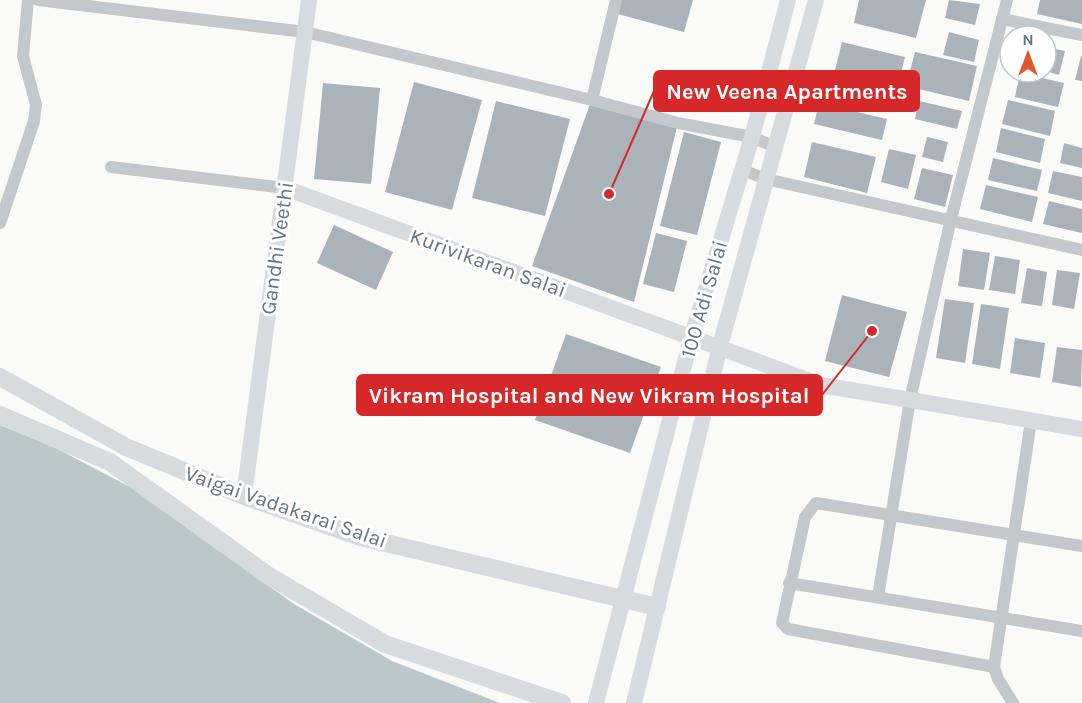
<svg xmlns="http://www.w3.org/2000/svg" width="1082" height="703" viewBox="0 0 1082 703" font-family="Karla,sans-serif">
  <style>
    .water { fill: #bbc7cb }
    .building { fill: #aab3b9 }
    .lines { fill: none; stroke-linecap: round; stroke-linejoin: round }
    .street { stroke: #c3c8cc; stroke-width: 12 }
    .secondary { stroke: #d6dbdf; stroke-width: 16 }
    .primary { stroke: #d6dbdf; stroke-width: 18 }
    .labels { text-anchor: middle; stroke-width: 6; stroke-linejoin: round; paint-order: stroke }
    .street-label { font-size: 21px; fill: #657683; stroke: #fff }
    .leader { fill: none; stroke: #d62828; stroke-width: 2 }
    .callout-dot { fill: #d62828; stroke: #fff; stroke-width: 2 }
    .callout { fill: #d62828; stroke: #d62828; stroke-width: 2 }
    .callout-label { font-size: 22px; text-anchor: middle; font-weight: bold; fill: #fff }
  </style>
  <rect width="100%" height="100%" fill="#fafaf8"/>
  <polygon class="water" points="0,425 54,447 130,487 294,604 392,661 500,703 0,703"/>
  <g class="building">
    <polygon points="621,0 693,0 684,32 618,14"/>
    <polygon points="859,0 926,0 916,38 854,23"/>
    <polygon points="949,0 980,4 975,25 945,18"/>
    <polygon points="1040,0 1082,0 1082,24 1037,14"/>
    <polygon points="949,32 979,40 974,62 943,55"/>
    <polygon points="842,42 905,57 895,97 832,82"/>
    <polygon points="1046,47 1065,51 1059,75 1046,71"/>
    <polygon points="915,52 977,66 969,101 906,86"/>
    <polygon points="1081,56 1082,56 1082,81 1075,80"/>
    <polygon points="1020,73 1064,83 1058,107 1015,97"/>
    <polygon points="414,82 482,100 452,210 385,192"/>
    <polygon points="323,83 380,88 371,184 314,179"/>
    <polygon points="1008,100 1055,111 1050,136 1002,124"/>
    <polygon points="496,101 570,119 545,216 472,198"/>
    <polygon points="919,101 962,111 957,129 915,119"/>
    <polygon points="819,103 887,119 882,140 814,124"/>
    <polygon points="590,104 678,123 634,302 532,266"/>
    <polygon points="1001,128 1045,139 1040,163 996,152"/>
    <polygon points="684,132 721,142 697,235 660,226"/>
    <polygon points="927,137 948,142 943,162 922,157"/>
    <polygon points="812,142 876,157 867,193 804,177"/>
    <polygon points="1064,143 1082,148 1082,168 1060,163"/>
    <polygon points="889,149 916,155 908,189 881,182"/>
    <polygon points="993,158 1042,170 1037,191 988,180"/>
    <polygon points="922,168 953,175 945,207 914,199"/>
    <polygon points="1053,171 1082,177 1082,201 1048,193"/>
    <polygon points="986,185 1038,197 1032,222 980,209"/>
    <polygon points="1049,201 1082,209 1082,233 1043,224"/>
    <polygon points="334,225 393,252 376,290 317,263"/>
    <polygon points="656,233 687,241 674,292 643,284"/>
    <polygon points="963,249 990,253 984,290 958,286"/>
    <polygon points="995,256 1020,260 1015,294 989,290"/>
    <polygon points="1027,268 1047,272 1042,306 1021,303"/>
    <polygon points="1057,270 1080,273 1074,309 1052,305"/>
    <polygon points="842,295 907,312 889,377 825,361"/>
    <polygon points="945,299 974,303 965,363 936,358"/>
    <polygon points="981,304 1009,308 1000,369 972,364"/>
    <polygon points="566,334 661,367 630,453 535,420"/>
    <polygon points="1015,338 1045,343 1040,378 1010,373"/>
    <polygon points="1057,347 1082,350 1081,387 1052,382"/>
  </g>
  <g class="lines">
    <g class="street">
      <polyline points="38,0 305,32 592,100 678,123 752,137 775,147"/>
      <polyline points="1002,19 1082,35"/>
      <polyline points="592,100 616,0"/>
      <polyline points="111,167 285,188"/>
      <polyline points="742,170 766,179 1082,250"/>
      <polyline points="0,223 34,121 36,105 23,56 28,0"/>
      <polyline points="789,583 1082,631"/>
      <polyline points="878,597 910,400 950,223 1007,0"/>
      <polyline points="994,667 788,629 782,623 805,517 816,503 1082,546"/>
      <polyline points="1013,703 998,679 994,667 1031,421"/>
    </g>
    <g class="secondary">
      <polyline points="285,188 821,385 1082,429"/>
      <polyline points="244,496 309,0"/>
      <polyline points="596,703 691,339 752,137 788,0"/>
      <polyline points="634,703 720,346 816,0"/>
    </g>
    <g class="primary">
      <polyline points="0,377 126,447 244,496 360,537 657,607"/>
      <polyline points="0,415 110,462 269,576 385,644 562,703"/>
    </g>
  </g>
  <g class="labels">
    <g class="street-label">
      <text transform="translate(277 248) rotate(-82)" y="7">Gandhi Veethi</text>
      <text transform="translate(488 263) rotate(20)" y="7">Kurivikaran Salai</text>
      <text transform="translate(704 299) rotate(-74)" y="7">100 Adi Salai</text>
      <text transform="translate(286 507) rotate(19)" y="7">Vaigai Vadakarai Salai</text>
    </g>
  </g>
  <path class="leader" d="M609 194L654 91M872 331L822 395"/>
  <g class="callout-dot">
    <circle cx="609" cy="194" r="6"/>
    <circle cx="872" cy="331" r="6"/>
  </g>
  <g class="callout">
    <rect x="654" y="71" width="265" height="40" rx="6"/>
    <rect x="357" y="375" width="465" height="40" rx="6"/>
  </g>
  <g class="callout-label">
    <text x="787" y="99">New Veena Apartments</text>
    <text x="589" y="403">Vikram Hospital and New Vikram Hospital</text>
  </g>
  <g transform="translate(1028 54)"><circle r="28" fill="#ffffff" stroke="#c1c8cd" stroke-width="1.5"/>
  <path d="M0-4.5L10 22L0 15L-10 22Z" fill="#e4572e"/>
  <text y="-9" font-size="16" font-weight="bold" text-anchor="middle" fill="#657683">N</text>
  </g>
</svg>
